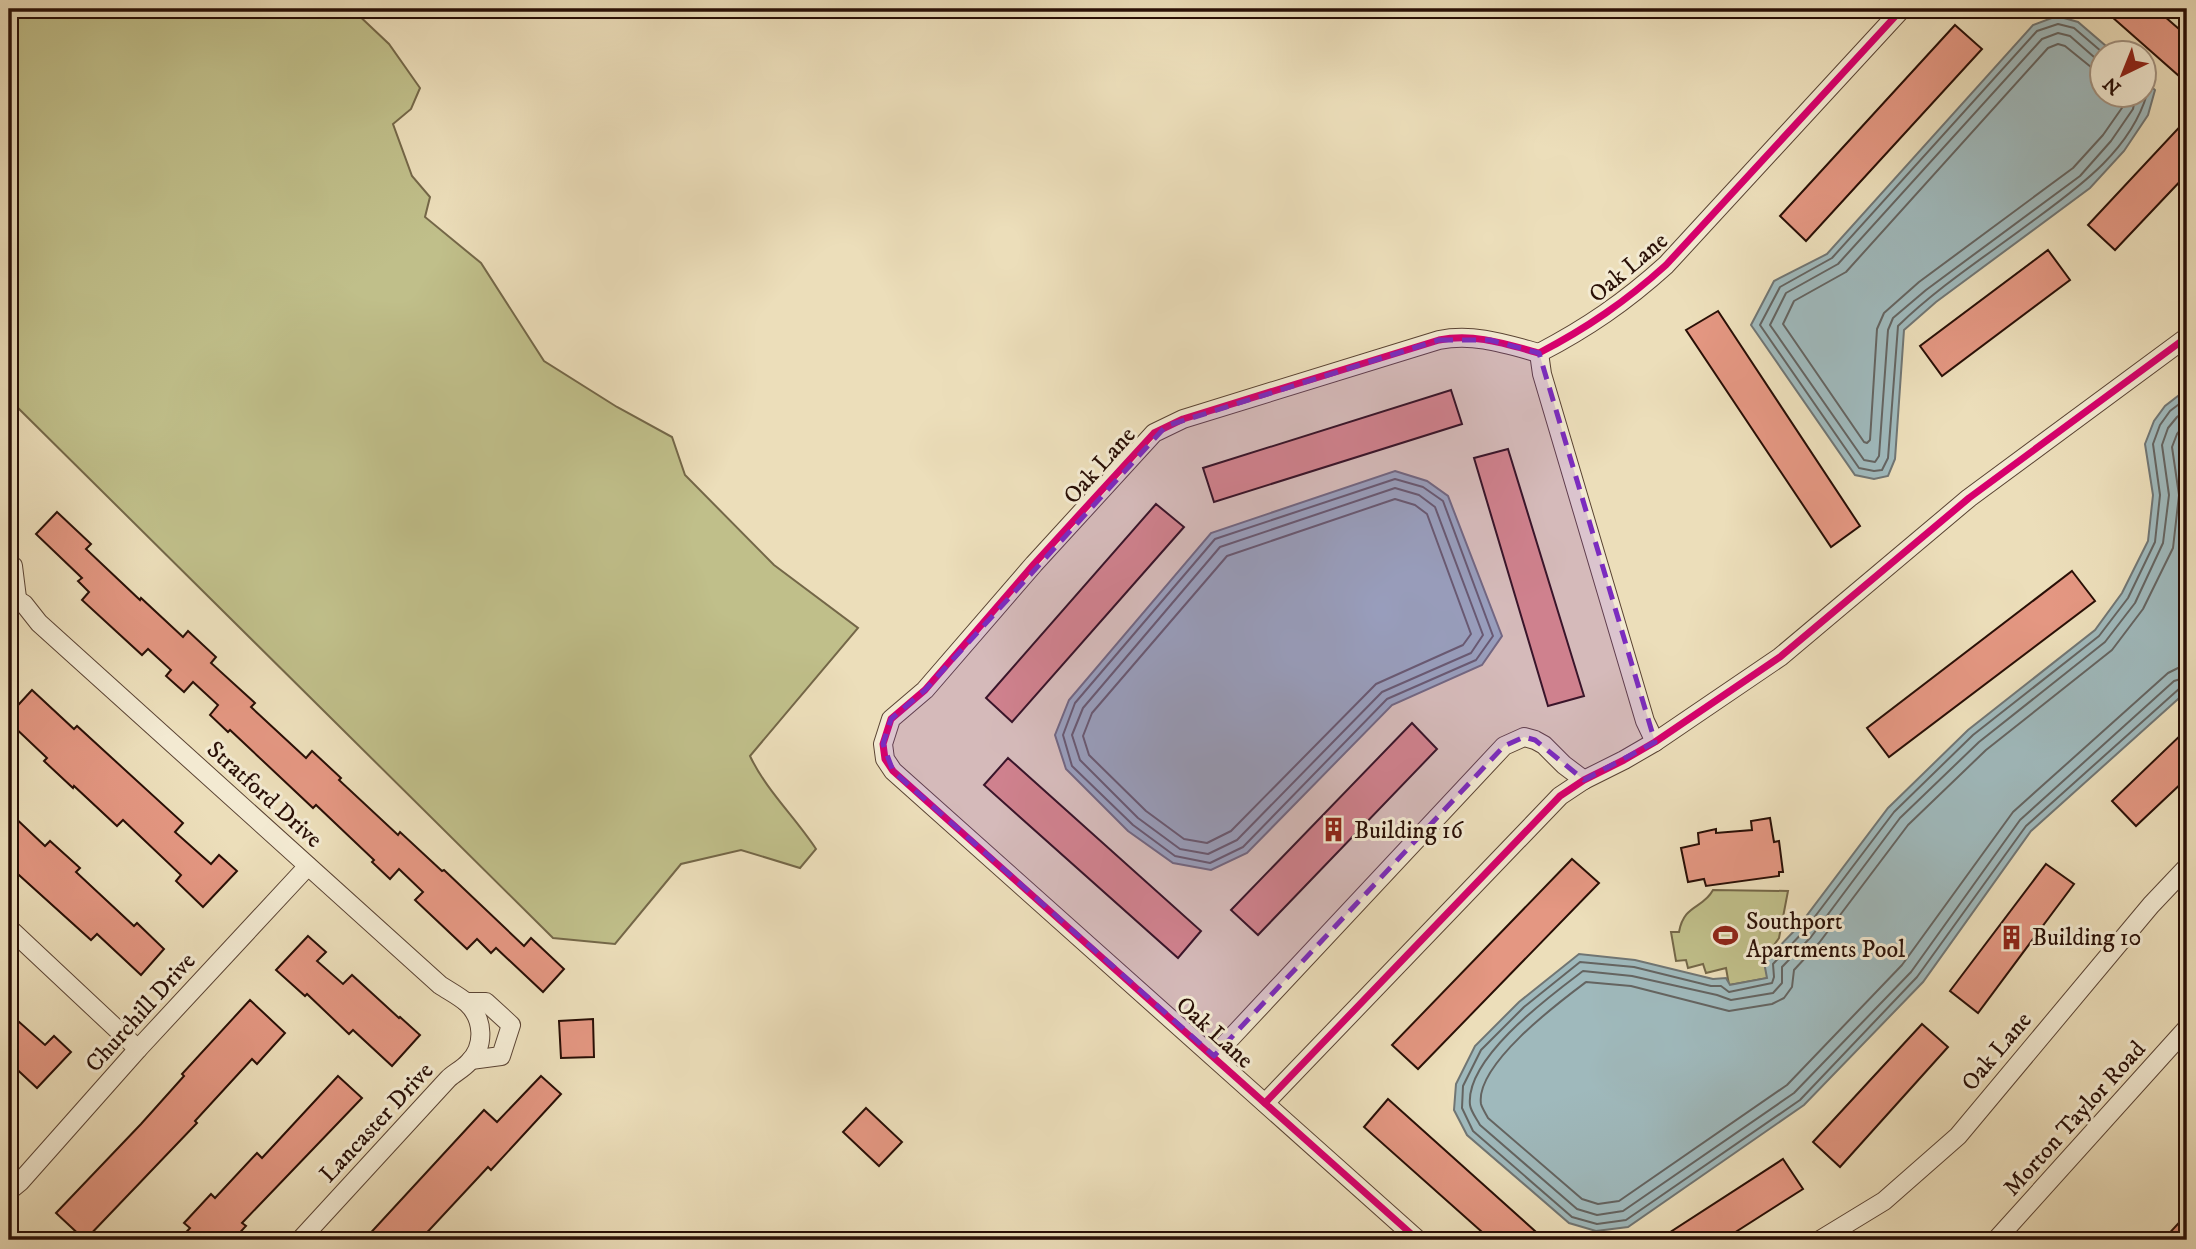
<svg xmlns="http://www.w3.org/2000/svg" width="2196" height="1249" viewBox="0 0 2196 1249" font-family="'IM FELL DW Pica',serif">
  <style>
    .green { fill: #c0bf8a; stroke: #746748; stroke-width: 2 }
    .water { fill: #9fb9bc; stroke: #707573; stroke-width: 2 }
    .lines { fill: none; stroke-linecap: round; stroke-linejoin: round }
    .shore { stroke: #646461; stroke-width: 2 }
    .building { fill: #e49782; stroke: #290f06; stroke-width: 2 }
    .street-casing { stroke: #5a4333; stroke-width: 20 }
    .street { stroke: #f3ead2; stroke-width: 18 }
    .cycleway-casing { stroke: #f3ead2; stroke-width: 11 }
    .cycleway { stroke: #d6006c; stroke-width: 7 }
    .marked { fill: #7b2cbf; fill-opacity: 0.2; stroke: #7b2cbf; stroke-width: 5; stroke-dasharray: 14 9; stroke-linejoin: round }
    .labels { text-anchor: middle; stroke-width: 6; stroke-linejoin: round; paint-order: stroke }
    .street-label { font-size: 24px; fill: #290f06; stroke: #f3ead2 }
    .poi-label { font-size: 24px; fill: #290f06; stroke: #f3ead2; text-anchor: start }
  </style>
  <rect width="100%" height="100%" fill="#ecdeba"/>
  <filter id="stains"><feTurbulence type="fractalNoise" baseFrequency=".00286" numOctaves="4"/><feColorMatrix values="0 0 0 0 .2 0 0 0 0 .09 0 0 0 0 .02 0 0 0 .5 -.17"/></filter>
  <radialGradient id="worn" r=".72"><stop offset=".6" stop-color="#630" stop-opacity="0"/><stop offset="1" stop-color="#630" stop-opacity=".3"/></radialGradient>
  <g class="green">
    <path d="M9 9H352L389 44 420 88 411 109 393 124 412 176 430 197 425 217 481 263 544 361 617 407 672 437 685 475 774 565 858 628 750 756C766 790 795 817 816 849L800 868 741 850 681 864 615 944 553 938 9 399Z"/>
    <path d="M1713 890 1788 891 1779 938 1774 945 1762 952 1768 978 1729 985 1726 968 1706 973 1703 964 1688 968 1686 960 1676 961 1671 932H1679C1684 904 1703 909 1713 890Z"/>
  </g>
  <g class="water">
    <polygon points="2057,16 2078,22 2113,52 2102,52 2102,94 2144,94 2144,80 2155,90 2148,115 2124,151 2090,188 1936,302 1904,330 1895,459 1888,476 1874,479 1855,475 1751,325 1774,281 1827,254 2033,25"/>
    <polygon points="2187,389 2187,691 2031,831 1923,982 1804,1105 1628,1227 1596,1231 1569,1223 1467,1135 1454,1110 1456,1084 1475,1046 1519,1002 1579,954 1635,960 1713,979 1726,978 1730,985 1767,978 1764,962 1798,927 1888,808 1968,730 2095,630 2122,593 2148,541 2153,495 2145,444 2154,421 2165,406"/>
    <polygon points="1395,471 1427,481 1448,496 1502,636 1482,665 1392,705 1247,853 1211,870 1173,863 1128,831 1066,769 1055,735 1069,700 1211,533"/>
  </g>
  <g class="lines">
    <g class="shore">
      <path d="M2102 52 2074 28 2058 24 2037 31 1832 258 1780 287 1760 325 1859 468 1874 471 1882 470 1888 458 1898 326C1938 287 1986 256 2030 223 2076 189 2130 152 2147 94L2144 89"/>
      <polyline points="2102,64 2070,36 2058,33 2042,39 1838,264 1786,293 1770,325 1864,460 1875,462 1879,456 1888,330 1893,318 1926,290 2080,176 2111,141 2133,109 2136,94"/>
      <polyline points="2102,76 2065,46 2058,44 2048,48 1846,272 1794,301 1783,324 1864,442 1867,443 1870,440 1877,329 1884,313 1919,282 2073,168 2103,135 2124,105 2125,99 2122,94"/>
      <polyline points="2187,398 2170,411 2160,425 2153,444 2160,495 2155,542 2128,598 2099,636 1973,735 1894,812 1804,931 1773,964 1774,977 1772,983 1729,992 1721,986 1711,986 1634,967 1580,962 1524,1007 1481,1050 1463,1086 1462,1108 1473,1131 1572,1217 1597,1224 1626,1220 1800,1100 1917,977 2026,826 2180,688 2187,686"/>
      <path d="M2187 409 2177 417 2168 428 2162 445 2169 495 2163 543 2135 603 2105 642 1979 742 1900 818 1811 937 1782 967V983L1773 993 1731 1000 1717 995 1632 976 1583 971C1550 996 1465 1058 1470 1105 1471 1112 1477 1119 1480 1125L1577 1209 1597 1215 1623 1211 1794 1093 1911 972 2020 820 2174 681 2187 677"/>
      <path d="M2187 422 2177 434 2172 447 2179 495 2173 548 2143 609 2112 650 1986 750 1908 825 1819 943 1794 970 1792 987 1784 998 1772 1004 1729 1011 1631 986 1586 982C1558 1003 1475 1065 1481 1104 1482 1108 1486 1114 1488 1118L1582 1199 1598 1204 1619 1201 1787 1085 1902 965 2013 812 2168 673 2178 668 2187 667"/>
      <polygon points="1395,479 1423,487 1443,501 1493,636 1476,660 1387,699 1243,847 1210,863 1175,856 1133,825 1072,766 1063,735 1075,703 1215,539"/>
      <polygon points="1395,488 1419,495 1435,507 1483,635 1471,653 1382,692 1237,840 1208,854 1180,849 1138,818 1080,760 1072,735 1083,708 1220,547"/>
      <polygon points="1395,499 1415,505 1427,514 1471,634 1463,645 1376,684 1231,831 1207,843 1184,839 1146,811 1089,755 1083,736 1092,713 1227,556"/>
    </g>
  </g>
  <g class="building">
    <polygon points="2103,9 2156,9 2187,36 2187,66 2179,76"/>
    <polygon points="1955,25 1982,49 1806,241 1780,216"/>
    <polygon points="2187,119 2187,174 2115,250 2088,225"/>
    <polygon points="2048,250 2070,280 1942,376 1920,346"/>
    <polygon points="1718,311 1860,526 1831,547 1686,330"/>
    <polygon points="1451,390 1462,424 1214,502 1203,468"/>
    <polygon points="1508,449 1584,696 1548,706 1474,458"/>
    <polygon points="1156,504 1184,527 1012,722 986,698"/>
    <polygon points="57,512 91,544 86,549 140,600 141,598 183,637 188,631 216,657 211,663 255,703 251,707 306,758 312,751 341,778 339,780 398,835 400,832 442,871 444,870 524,946 531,938 564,969 543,992 496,948 491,953 477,939 467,949 415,900 423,892 399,869 390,879 372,862 374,860 316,805 313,808 230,730 228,732 210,715 218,705 193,682 184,692 166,676 171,670 148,649 142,655 82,600 89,592 78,581 82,578 36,534"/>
    <polygon points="2072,571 2095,601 1889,757 1867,728"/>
    <polygon points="32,690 74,729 77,726 183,823 175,832 211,864 219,855 237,871 203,907 176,881 181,875 123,820 117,826 74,786 73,788 44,761 47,758 9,722 9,715"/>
    <polygon points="1412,723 1437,749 1258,935 1231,910"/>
    <polygon points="2187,729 2187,778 2136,826 2112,801"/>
    <polygon points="1008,758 1201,931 1178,958 984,785"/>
    <polygon points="9,812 45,846 50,841 80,868 76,872 134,926 137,923 164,949 141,975 97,934 91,940 9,866"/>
    <polygon points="1770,818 1774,842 1779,841 1783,872 1779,872 1779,876 1706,886 1704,879 1688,882 1681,848 1699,844 1698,833 1716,829 1716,833 1752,830 1751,821"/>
    <polygon points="1572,859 1599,883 1418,1069 1392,1045"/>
    <polygon points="2046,864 2074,884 1978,1013 1950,991"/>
    <polygon points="308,936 326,952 317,961 343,984 352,975 399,1018 400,1017 420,1035 392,1066 353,1030 349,1034 307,994 305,996 276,970"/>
    <polygon points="250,1000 285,1033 257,1064 252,1059 195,1121 197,1123 85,1240 56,1213 141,1124 184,1076 182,1074"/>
    <polygon points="9,1013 45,1045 54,1036 71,1052 37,1088 9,1062"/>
    <polygon points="593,1019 594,1057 561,1058 559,1021"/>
    <polygon points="1922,1024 1948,1047 1840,1167 1813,1142"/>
    <polygon points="338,1076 362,1098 242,1223 246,1226 233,1240 179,1240 190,1228 184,1223 211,1194 215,1198 257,1153 262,1158"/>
    <polygon points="541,1076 561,1094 491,1170 488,1167 420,1240 364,1240 484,1110 497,1122"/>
    <polygon points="1388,1099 1545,1240 1491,1240 1364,1127"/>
    <polygon points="866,1108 902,1142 879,1166 843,1132"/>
    <polygon points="1783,1159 1803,1189 1723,1240 1658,1240"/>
    <polygon points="2187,1214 2187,1240 2163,1240"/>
  </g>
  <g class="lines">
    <defs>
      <g id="street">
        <polyline points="1539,353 1542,374 1645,721 1655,742"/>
        <polyline points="9,564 13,566 17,598"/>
        <path d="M9 595 24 604 39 623 440 985C449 991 459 996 467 1003 484 1019 485 1046 469 1062 463 1069 454 1073 448 1079L300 1240"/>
        <polyline points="9,928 138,1049"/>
        <polyline points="466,1002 486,1002 511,1025 501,1056 471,1060"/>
        <polyline points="1214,1056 1504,746 1524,737 1535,740 1544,745 1564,765 1584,780"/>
        <polyline points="1265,1103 1560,796 1584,780 1624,760 1655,742 1780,657 1969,498 2187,337"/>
        <polyline points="9,1191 20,1182 138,1049 308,866"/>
        <path d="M1418 1240 893 771 885 759 883 744 891 719 925 690 1034 564 1154 433 1183 419 1439 340C1474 333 1506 344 1539 353 1587 328 1625 302 1666 265L1902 9"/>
        <polyline points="1820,1240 1884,1201 1958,1136 2151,905 2187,867"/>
        <polyline points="1996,1240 2187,1028"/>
      </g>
    </defs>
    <use href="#street" class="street-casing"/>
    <use href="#street" class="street"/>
    <defs>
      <g id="cycleway">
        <polyline points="1265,1103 1560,796 1584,780 1624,760 1655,742 1780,657 1969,498 2187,337"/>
        <path d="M1418 1240 893 771 885 759 883 744 891 719 925 690 1034 564 1154 433 1183 419 1439 340C1474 333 1506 344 1539 353 1587 328 1625 302 1666 265L1902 9"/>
      </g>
    </defs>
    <use href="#cycleway" class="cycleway-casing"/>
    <use href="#cycleway" class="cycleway"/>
  </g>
  <path class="marked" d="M1439 340H1490L1539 353 1655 742 1584 780 1535 740 1524 737 1504 746 1214 1056 893 771 883 744 891 719 925 690 1166 426Z"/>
  <defs>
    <symbol id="building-bare" viewBox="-9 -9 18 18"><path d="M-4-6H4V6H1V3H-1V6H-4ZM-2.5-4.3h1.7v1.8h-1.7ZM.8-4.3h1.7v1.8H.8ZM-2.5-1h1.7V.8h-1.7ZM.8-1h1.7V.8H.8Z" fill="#8f2418" stroke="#f3ead2" stroke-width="2.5" paint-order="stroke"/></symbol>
    <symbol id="stadium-bare" viewBox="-9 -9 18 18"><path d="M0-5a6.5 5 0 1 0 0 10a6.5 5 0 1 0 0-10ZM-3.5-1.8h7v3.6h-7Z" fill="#8f2418" stroke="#f3ead2" stroke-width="2.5" paint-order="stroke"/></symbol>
  </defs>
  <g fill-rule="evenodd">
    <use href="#building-bare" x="1316" y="812" width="35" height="35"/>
    <use href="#stadium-bare" x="1708" y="918" width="35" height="35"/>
    <use href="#building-bare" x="1994" y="920" width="35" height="35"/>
  </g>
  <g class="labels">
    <g class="street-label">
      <text transform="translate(1628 267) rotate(-40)" y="8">Oak Lane</text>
      <text transform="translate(1099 465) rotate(-48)" y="8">Oak Lane</text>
      <text transform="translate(265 794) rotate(42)" y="8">Stratford Drive</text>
      <text transform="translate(140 1012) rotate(-48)" y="8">Churchill Drive</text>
      <text transform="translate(1215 1032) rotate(42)" y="8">Oak Lane</text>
      <text transform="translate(1996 1051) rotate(-50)" y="8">Oak Lane</text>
      <text transform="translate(2074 1118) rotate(-48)" y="8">Morton Taylor Road</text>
      <text transform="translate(376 1122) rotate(-47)" y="8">Lancaster Drive</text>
    </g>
    <g class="poi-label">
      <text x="1354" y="838">Building 16</text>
      <text x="1746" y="929">Southport<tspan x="1746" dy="28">Apartments Pool</tspan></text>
      <text x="2032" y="945">Building 10</text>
    </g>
  </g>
  <rect width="2196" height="1249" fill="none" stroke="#ecdeba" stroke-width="35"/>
  <rect x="10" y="10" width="2175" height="1228" fill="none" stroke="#290f06" stroke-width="3.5"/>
  <rect x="18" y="18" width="2161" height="1214" fill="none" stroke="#290f06" stroke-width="2"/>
  <g transform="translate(2123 74) rotate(223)"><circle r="33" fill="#f3ead2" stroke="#a29280" stroke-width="2"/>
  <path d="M0-5L12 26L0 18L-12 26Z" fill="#8f2418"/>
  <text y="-10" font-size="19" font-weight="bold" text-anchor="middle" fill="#290f06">N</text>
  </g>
  <rect width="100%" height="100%" filter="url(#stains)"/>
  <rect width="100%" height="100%" fill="url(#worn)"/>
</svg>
